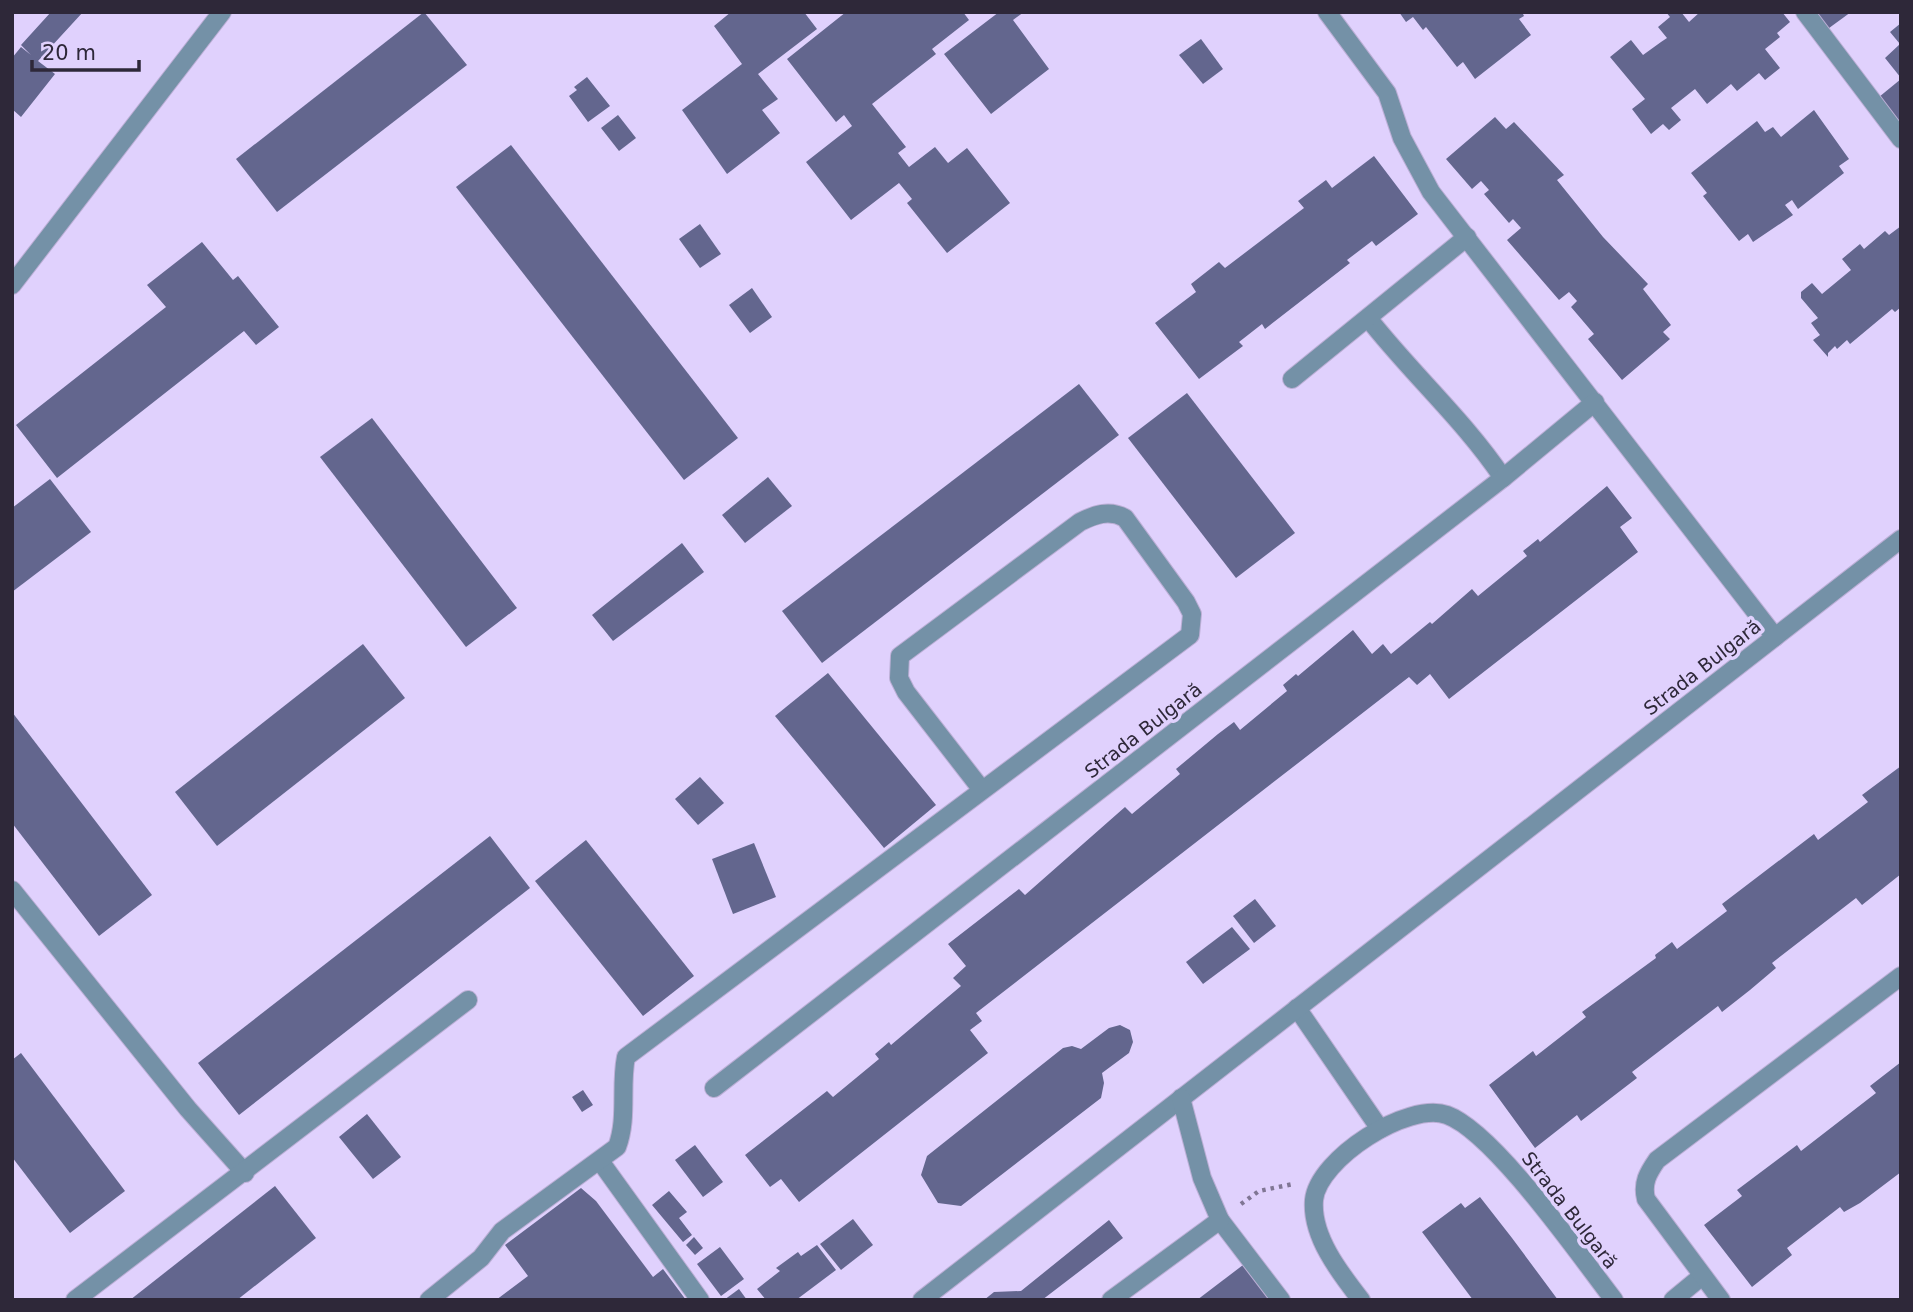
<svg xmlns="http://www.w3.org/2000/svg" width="1913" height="1312" viewBox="0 0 1913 1312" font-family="'DejaVu Sans',sans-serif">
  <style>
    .building { fill: #63668e }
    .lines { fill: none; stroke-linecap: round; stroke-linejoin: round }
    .minor-casing { stroke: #bcafd6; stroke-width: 20 }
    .path { stroke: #807694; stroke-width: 4.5; stroke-dasharray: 3.5 5; stroke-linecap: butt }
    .minor { stroke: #7491a7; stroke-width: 18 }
    .labels { text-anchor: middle; stroke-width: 7; stroke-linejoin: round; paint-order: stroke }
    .street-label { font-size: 19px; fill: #2e2839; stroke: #e0d1fd }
  </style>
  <rect width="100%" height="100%" fill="#e0d1fd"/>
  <g class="building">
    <polygon points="51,12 83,12 38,61 55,74 21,117 12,109 12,58 21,47 31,55 21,45"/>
    <polygon points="424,12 467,65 277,212 236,159"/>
    <polygon points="731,12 804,12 817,29 758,74 778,99 762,110 780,133 727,174 682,110 742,64 714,26"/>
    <polygon points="846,12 963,12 969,20 932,49 936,54 872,104 906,147 898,153 909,167 935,147 948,163 967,148 1010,203 947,253 907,203 912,199 899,183 851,220 806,162 852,126 844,115 836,122 787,59"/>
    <polygon points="999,12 1024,12 1013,20 1049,69 991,114 944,54"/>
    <polygon points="1399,12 1522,12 1524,16 1519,19 1531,35 1475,79 1463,62 1457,67 1426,27 1423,30 1413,17 1406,22"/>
    <polygon points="1666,12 1681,12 1689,22 1700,12 1782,12 1790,22 1777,33 1780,37 1765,49 1780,68 1765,80 1759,73 1737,91 1731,84 1707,104 1695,89 1671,108 1681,120 1669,130 1663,124 1651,134 1632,109 1645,99 1610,57 1631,40 1643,55 1661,42 1667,38 1658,27 1670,17"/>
    <polygon points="1811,12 1851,12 1825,31"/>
    <polygon points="1901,23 1901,78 1885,58 1900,44 1890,32"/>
    <polygon points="1201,39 1223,69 1203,84 1179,55"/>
    <polygon points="587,77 610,106 588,122 569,96 577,90 574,87"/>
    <polygon points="1901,79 1901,124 1879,97"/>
    <polygon points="1814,110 1849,159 1839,166 1844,173 1798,209 1792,200 1785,205 1793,215 1753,242 1748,234 1739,241 1703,196 1707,193 1691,173 1757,121 1765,132 1773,127 1781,137"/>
    <polygon points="618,115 636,138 619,151 601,128"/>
    <polygon points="1495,117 1506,129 1514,122 1564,175 1557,180 1603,237 1648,284 1643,289 1671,325 1663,332 1670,339 1622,380 1588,339 1594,334 1571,307 1577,301 1569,292 1559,300 1507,240 1521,228 1513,219 1509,223 1484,194 1489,190 1481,181 1472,189 1446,159"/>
    <polygon points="511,145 738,438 684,480 456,187"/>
    <polygon points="1374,156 1418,214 1376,246 1372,241 1347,260 1350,263 1265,329 1262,324 1239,342 1243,346 1199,379 1155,323 1196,292 1191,284 1219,262 1225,268 1304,208 1298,201 1326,180 1332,188"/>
    <polygon points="700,224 721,254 700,268 679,239"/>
    <polygon points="1901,226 1901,307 1895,312 1892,309 1850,344 1847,340 1837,349 1835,346 1828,353 1828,357 1813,340 1820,335 1811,323 1818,318 1801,298 1801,292 1812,283 1822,294 1851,270 1842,259 1860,244 1864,249 1885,231 1889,235"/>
    <polygon points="202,242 233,280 238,276 279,327 256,345 244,331 57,478 16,425 166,307 147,285"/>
    <polygon points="752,288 772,317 750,333 729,305"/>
    <polygon points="1079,384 1119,435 822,663 782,611"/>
    <polygon points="1187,393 1295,533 1236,578 1128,438"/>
    <polygon points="372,418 517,608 466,647 320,457"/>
    <polygon points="768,477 792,506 745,543 722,515"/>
    <polygon points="50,479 91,532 12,592 12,508"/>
    <polygon points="1607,486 1632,518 1620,527 1638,552 1449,699 1430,674 1417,685 1409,677 976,1013 982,1021 970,1030 988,1053 799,1202 781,1179 770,1187 745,1155 827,1091 833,1097 879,1059 875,1054 889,1042 891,1045 961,986 953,978 966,966 948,944 1019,889 1025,895 1125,807 1132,814 1180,774 1176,769 1218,734 1234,722 1240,730 1287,691 1283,685 1296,674 1298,676 1353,630 1372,654 1383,644 1391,654 1430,622 1432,624 1472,589 1478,596 1527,556 1523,551 1538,539 1540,542"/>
    <polygon points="682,543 704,572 613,641 592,615"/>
    <polygon points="363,644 405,698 217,846 175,792"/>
    <polygon points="828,673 936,805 884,848 775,716"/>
    <polygon points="12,712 152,895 99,936 12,823"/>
    <polygon points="1901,766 1901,874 1862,905 1856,898 1772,963 1776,968 1750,990 1722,1012 1718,1006 1632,1072 1637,1078 1581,1121 1577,1115 1535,1148 1489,1085 1533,1051 1536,1056 1586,1017 1582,1012 1656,958 1655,955 1672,942 1677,949 1727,911 1722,904 1814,834 1818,840 1868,802 1862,795"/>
    <polygon points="700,777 724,803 698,825 675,799"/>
    <polygon points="490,836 530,888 239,1115 198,1063"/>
    <polygon points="586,840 694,976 643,1016 535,881"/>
    <polygon points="754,843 776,897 733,914 712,859"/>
    <polygon points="1255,899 1276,926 1254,943 1233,916"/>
    <polygon points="1232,927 1250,949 1203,984 1186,962"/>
    <polygon points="1120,1025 1130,1030 1133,1042 1129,1053 1102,1073 1104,1083 1101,1098 961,1206 938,1203 921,1175 927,1156 1063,1048 1072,1046 1081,1049 1109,1028"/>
    <polygon points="21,1053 125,1191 70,1233 12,1157 12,1060"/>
    <polygon points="1901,1062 1901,1172 1860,1203 1844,1212 1840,1207 1787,1248 1792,1255 1752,1287 1704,1225 1742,1196 1737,1190 1797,1145 1801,1151 1876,1093 1870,1086"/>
    <polygon points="583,1090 593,1105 582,1112 572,1097"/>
    <polygon points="367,1114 401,1157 373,1179 339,1137"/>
    <polygon points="695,1145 723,1182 703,1197 675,1160"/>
    <polygon points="275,1186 316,1238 237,1300 130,1300"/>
    <polygon points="581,1188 596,1201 653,1277 663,1269 686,1300 496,1300 528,1276 505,1245"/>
    <polygon points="669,1191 687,1212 679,1218 692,1235 683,1242 652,1205"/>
    <polygon points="1480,1197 1512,1238 1558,1300 1473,1300 1422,1232 1461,1203 1465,1208"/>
    <polygon points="853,1219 873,1245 841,1270 820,1244"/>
    <polygon points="1109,1220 1123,1238 1042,1300 984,1300 994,1292 1021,1291"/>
    <polygon points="694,1237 703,1248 695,1255 686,1245"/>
    <polygon points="817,1245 836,1270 796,1300 766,1300 757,1289 780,1271 776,1268 798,1252 801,1256"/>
    <polygon points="720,1247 744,1279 721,1296 697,1264"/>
    <polygon points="1243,1265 1270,1300 1197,1300"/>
    <polygon points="739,1289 747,1300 724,1300"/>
  </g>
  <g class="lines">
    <defs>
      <g id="minor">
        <polyline points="1327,12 1387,93 1402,138 1431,192 1775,637"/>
        <polyline points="1805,12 1901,139"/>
        <polyline points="12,285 222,12"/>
        <path d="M1368 318C1411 373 1464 420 1503 478"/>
        <polyline points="1292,379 1467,237"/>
        <polyline points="12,890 188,1109 245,1173"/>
        <polyline points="1297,1008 1380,1129"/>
        <polyline points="714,1088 1503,478 1595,402"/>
        <polyline points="600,1161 700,1300"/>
        <polyline points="1220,1220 1281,1300"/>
        <polyline points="75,1300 468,1000"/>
        <path d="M429 1300 481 1258 502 1231 617 1147C628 1119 620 1086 626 1057L1190 635 1192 614 1186 602 1125 518C1109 509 1094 515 1080 522L900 656 899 678 906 692 982 790"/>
        <polyline points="922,1300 1901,539"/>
        <polyline points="1111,1300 1220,1220 1202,1178 1181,1098"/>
        <path d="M1361 1300C1340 1273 1311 1236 1314 1200 1318 1159 1408 1101 1447 1115 1494 1132 1580 1256 1614 1300"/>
        <polyline points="1673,1300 1702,1276"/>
        <path d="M1721 1300 1646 1199C1642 1183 1648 1173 1657 1160L1901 976"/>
      </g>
    </defs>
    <use href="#minor" class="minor-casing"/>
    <polyline class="path" points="1241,1204 1259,1191 1293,1184"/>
    <use href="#minor" class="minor"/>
  </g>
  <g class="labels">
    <g class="street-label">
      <text transform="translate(1702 667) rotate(-38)" y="7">Strada Bulgară</text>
      <text transform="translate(1143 730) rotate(-38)" y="7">Strada Bulgară</text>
      <text transform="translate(1570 1210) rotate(52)" y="7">Strada Bulgară</text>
    </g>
  </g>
  <rect width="1913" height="1312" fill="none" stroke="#2e2839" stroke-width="28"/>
  <path d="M32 60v10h107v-10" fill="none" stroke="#2e2839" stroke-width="3.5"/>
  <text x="42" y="60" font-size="21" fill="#2e2839" stroke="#e0d1fd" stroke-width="5" paint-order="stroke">20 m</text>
</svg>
